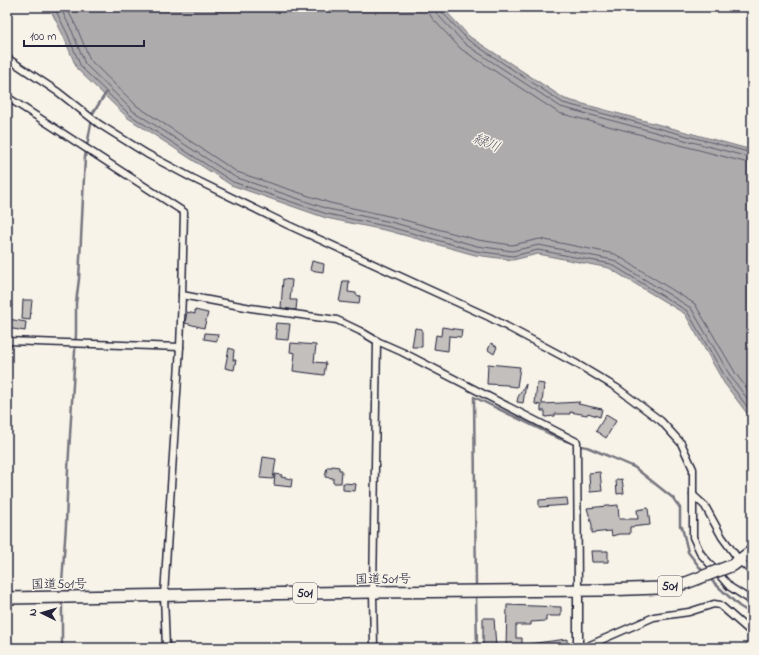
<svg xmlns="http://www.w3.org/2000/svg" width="759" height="655" viewBox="0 0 759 655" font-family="'Indie Flower','Klee One',sans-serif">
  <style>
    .water { fill: #aeabad; stroke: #76747f }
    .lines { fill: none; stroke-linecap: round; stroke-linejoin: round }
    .shore { stroke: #5a5969; stroke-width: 1 }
    .stream { stroke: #76747f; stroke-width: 2.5 }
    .building { fill: #c2bfbd; stroke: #22223b }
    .minor-casing { stroke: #22223b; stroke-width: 9 }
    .tertiary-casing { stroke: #22223b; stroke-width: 11 }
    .trunk-casing { stroke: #22223b; stroke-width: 14 }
    .minor { stroke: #f7f3e8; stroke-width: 6 }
    .tertiary { stroke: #f7f3e8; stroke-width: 8 }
    .trunk { stroke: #f7f3e8; stroke-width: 11 }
    .trunk-bridge-casing { stroke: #22223b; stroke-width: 14; stroke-linecap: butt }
    .trunk-bridge { stroke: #f7f3e8; stroke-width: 11 }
    .labels { text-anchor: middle; stroke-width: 3; stroke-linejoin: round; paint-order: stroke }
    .shield { fill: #f7f3e8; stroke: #62616f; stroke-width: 1 }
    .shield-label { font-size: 12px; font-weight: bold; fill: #22223b }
    .street-label { font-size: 13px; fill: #22223b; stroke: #f7f3e8 }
    .water-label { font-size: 14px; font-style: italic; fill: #535263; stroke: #f7f3e8 }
  </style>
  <rect width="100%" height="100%" fill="#f7f3e8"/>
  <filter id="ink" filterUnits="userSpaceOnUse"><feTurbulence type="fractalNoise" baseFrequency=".025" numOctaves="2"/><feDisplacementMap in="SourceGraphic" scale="8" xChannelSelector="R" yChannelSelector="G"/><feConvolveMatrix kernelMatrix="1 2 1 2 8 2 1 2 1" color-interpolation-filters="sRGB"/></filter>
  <g filter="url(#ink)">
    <polygon class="water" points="49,7 442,7 470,37 565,99 752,150 752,420 724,383 685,314 609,268 538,254 513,260 475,255 389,231 326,218 231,185 128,118 77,69 63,35"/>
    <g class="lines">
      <g class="shore">
        <polyline points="54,7 67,33 81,67 130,115 233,182 327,214 390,227 476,251 513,256 538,250 611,264 687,311 727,380 752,413"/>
        <polyline points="60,7 72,31 85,64 133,111 235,177 328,209 391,222 477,246 512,251 539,245 613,260 691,308 731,377 752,405"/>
        <polyline points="66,7 77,28 90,60 137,106 237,172 330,203 393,217 478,240 512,245 540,239 615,254 695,304 736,374 752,395"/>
        <polyline points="429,7 429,13 432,18 461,49 559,113 752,164"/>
        <polyline points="435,7 437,14 465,44 561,107 752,158"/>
        <polyline points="440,7 441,11 468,40 563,103 752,153"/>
      </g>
      <g class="stream">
        <polyline points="709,578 739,606 752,614"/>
        <polyline points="62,583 66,525 68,469 76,334 76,303 79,279 85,157 93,113 106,93"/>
        <polyline points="476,588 474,397 558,438 581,446 587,447 634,467 673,498 680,508 680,526 682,527 688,552 704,573"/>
        <polyline points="476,595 477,648"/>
        <polyline points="62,648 62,605"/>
      </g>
    </g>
    <g class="building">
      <polygon points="312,261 324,264 323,272 310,270"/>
      <polygon points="283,279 292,280 290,300 297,300 296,310 281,308"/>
      <polygon points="343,281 349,281 348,292 356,293 356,295 360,296 359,304 339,302"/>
      <polygon points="23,300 32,300 30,320 22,319"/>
      <polygon points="195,310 208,313 204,328 185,323 187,312 195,314"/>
      <polygon points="8,319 26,322 25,331 7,328"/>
      <polygon points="276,323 290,324 288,340 276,339 277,330 275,330"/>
      <polygon points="442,327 462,330 461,337 449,336 448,351 434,349 436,335 441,336"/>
      <polygon points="415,328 422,329 422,347 412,347"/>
      <polygon points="205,333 218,334 217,341 204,339"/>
      <polygon points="291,343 316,345 314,362 326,363 324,375 293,371 295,353 290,352"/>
      <polygon points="491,343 497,347 494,354 488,350"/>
      <polygon points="229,348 234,350 233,360 236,360 234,370 225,368"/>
      <polygon points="488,364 520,367 517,387 508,386 508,385 487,384"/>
      <polygon points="537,383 544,384 542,404 580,402 578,404 602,409 600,417 588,413 587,415 570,412 570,414 555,414 555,416 545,417 545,411 541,411 541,405 535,404"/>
      <polygon points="526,384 523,403 517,402 518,397"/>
      <polygon points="606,415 616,421 606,438 596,431"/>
      <polygon points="263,457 276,459 273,479 260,478"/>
      <polygon points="332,466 339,467 339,470 342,470 341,483 333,483 333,478 325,477 327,467 332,467"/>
      <polygon points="600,472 602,491 590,492 589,473"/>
      <polygon points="275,474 282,475 281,477 292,479 291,487 274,485"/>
      <polygon points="622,479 624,493 617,494 616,480"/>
      <polygon points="343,483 356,484 355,491 343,490"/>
      <polygon points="567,498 568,505 539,507 539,500"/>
      <polygon points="618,505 619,519 638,519 637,510 648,508 650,525 630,527 630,534 619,534 612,536 611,531 592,533 592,525 587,508"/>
      <polygon points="591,551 608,551 608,562 592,562"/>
      <polygon points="507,605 561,607 561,616 546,616 546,621 531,622 531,625 516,625 516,638 522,638 522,648 506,648"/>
      <polygon points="483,618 494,618 496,648 483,648"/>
      <polygon points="567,639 567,648 529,648 529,644"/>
    </g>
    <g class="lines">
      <defs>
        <g id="minor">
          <polyline points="7,58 58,92 99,124 147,154 192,178 288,225 489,317 577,364 617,388 661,421 681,443 693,469 693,537 701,554 730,587 752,601"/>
          <polyline points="7,97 184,212 182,295 180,347 164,595 166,648"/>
          <polyline points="182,295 251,308 337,320 360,331 377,341 402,352 577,442 578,591"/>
          <polyline points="7,341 180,347"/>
          <polyline points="693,495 705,506 722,537 739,560 752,572"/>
          <polyline points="374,648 373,592 377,341"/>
          <polyline points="583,648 654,617 689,612 714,604 720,605 752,633"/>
        </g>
        <polyline id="tertiary" points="578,591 578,648"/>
        <g id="trunk">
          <polyline points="733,565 752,551"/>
          <polyline points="7,598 373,592 603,590"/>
        </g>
      </defs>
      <use href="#minor" class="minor-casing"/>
      <use href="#tertiary" class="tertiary-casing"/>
      <use href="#trunk" class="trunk-casing"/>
      <use href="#minor" class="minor"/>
      <use href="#tertiary" class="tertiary"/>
      <use href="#trunk" class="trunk"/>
      <defs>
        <polyline id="trunk-bridge" points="603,590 659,588 686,583 733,565"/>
      </defs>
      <use href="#trunk-bridge" class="trunk-bridge-casing"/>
      <use href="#trunk-bridge" class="trunk-bridge"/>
    </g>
  </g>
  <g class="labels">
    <g class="shield">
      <rect x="658" y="576" width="24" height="20" rx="3"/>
      <rect x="293" y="583" width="24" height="20" rx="3"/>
    </g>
    <g class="shield-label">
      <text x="670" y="590">501</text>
      <text x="305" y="597">501</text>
    </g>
    <g class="street-label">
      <text transform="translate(383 578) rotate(-1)" y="5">国道501号</text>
      <text transform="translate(59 583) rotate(-1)" y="5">国道501号</text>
    </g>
    <g class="water-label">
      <text transform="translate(487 142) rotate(23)" y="5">緑川</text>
    </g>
  </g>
  <rect width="759" height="655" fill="none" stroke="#f7f3e8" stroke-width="24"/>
  <rect x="12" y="12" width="735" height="631" fill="none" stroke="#22223b" stroke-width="1.5" filter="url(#ink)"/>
  <g transform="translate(42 613) rotate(275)" stroke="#f7f3e8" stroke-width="3" paint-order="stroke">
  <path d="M0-3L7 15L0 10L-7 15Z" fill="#22223b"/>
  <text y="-6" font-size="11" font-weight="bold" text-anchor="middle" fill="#22223b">N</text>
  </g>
  <path d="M24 40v6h120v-6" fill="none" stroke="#22223b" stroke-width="2"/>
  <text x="30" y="40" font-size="12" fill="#22223b" stroke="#f7f3e8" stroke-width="3" paint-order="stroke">100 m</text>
</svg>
